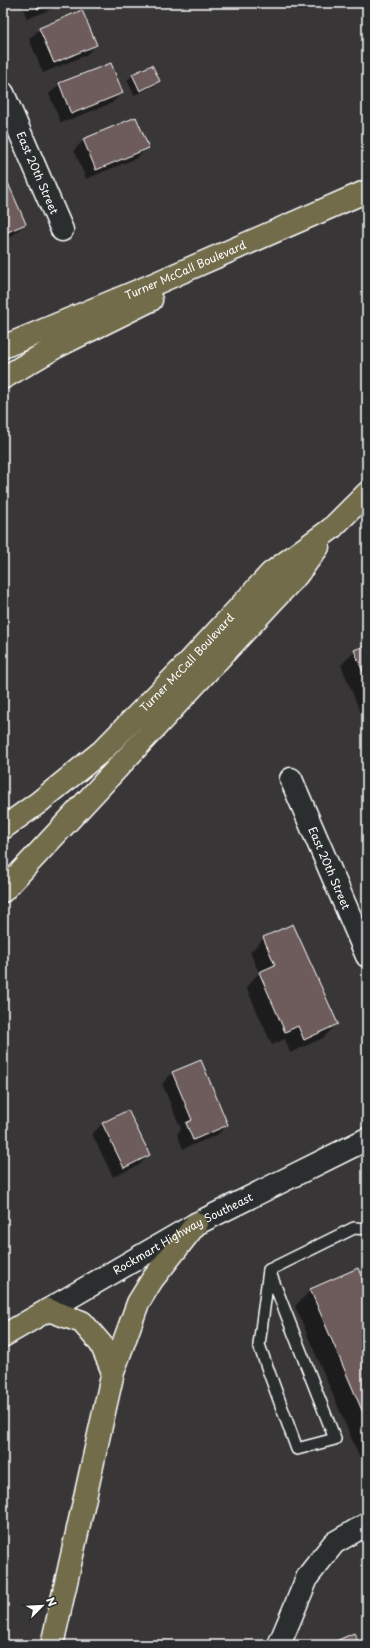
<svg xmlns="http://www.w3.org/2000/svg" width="370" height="1648" viewBox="0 0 370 1648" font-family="'Playpen Sans',sans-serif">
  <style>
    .shadow { fill: #0007 }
    .building { fill: #6e5c5c; stroke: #fff }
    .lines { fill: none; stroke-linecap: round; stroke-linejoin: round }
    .service-casing { stroke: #fff; stroke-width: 14 }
    .minor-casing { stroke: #fff; stroke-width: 25 }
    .secondary-casing { stroke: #fff; stroke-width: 25 }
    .primary-casing { stroke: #fff; stroke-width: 25 }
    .trunk-casing { stroke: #fff; stroke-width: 25 }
    .motorway-casing { stroke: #fff; stroke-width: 25 }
    .service { stroke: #2a2d2e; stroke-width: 11 }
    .minor { stroke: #2a2d2e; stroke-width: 22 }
    .secondary { stroke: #2a2d2e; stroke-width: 22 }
    .primary { stroke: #726c4b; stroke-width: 22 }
    .trunk { stroke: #726c4b; stroke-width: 22 }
    .motorway { stroke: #726c4b; stroke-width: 22 }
    .labels { text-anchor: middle; stroke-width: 3; stroke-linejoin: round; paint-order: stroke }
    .street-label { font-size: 11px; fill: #fff; stroke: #2a2d2e }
  </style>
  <rect width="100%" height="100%" fill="#383637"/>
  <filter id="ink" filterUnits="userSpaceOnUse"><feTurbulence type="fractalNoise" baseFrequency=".025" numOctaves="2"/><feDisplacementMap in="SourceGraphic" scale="8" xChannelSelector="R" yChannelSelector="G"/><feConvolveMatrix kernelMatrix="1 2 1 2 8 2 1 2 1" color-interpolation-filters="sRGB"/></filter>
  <g filter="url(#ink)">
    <g class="shadow">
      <polygon points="21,3 60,3 57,7 27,19"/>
      <polygon points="40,29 96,45 86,55 43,73 29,39"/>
      <polygon points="133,75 159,81 154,86 134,95 127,80"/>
      <polygon points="60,84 122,93 112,103 61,123 49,94"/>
      <polygon points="84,140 147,147 137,158 86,179 74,150"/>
      <polygon points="3,186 25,224 11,237 3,241"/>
      <polygon points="367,646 367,712 361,714 341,665 355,651"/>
      <polygon points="264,938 337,1024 323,1038 290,1053 285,1039 272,1045 246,987 259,973 250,952"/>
      <polygon points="200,1062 227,1125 217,1135 183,1149 177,1134 181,1129 162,1084 172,1073"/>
      <polygon points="103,1123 149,1155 139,1165 113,1177 92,1134"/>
      <polygon points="311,1290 367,1293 367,1459 361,1461 295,1306"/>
    </g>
    <g class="building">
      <polygon points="35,3 52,3 38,9"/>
      <polygon points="82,10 97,45 54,63 39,28"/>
      <polygon points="111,63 123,93 71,114 59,83"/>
      <polygon points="152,65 160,81 140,91 132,74"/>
      <polygon points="136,117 149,148 96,170 83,139"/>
      <polygon points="8,183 26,224 3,234 3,185"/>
      <polygon points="367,645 367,682 354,650"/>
      <polygon points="293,924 338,1024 304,1040 298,1026 285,1032 259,972 275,965 263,937"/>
      <polygon points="201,1060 228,1125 193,1140 186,1123 192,1120 172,1072"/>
      <polygon points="128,1110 150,1155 124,1168 102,1123"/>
      <polygon points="358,1268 367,1290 367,1422 310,1289"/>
      <polygon points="354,1633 360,1645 327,1645"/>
    </g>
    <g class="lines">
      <defs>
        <g id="service">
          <polygon points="269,1270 335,1439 297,1449 259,1345"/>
          <polyline points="269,1270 354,1228 367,1229"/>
        </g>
        <g id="minor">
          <path id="s1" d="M3 93 62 230"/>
          <path id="s2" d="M291 779 367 956"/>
          <polyline points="279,1645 308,1576 334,1543 367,1524"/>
        </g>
        <g id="secondary">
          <path id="s3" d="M48 1310 196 1224 367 1139"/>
        </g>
        <polyline id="primary" points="3,1336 48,1310"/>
        <g id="trunk">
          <polyline points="48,1310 82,1322 101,1344 113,1372"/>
          <polyline points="52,1645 113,1372 138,1303 152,1280 196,1224"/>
        </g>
        <g id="motorway">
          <path id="s4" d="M3 347 145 288 367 191"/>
          <polyline points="3,378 56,347 151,300"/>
          <path id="s5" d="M3 828 38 803 102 751 188 663 271 573 331 529 367 493"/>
          <polyline points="3,891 297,575 318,547"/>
        </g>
      </defs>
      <use href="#service" class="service-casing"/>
      <use href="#minor" class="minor-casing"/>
      <use href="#secondary" class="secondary-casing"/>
      <use href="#primary" class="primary-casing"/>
      <use href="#trunk" class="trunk-casing"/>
      <use href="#motorway" class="motorway-casing"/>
      <use href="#service" class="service"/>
      <use href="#minor" class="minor"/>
      <use href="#secondary" class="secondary"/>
      <use href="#primary" class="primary"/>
      <use href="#trunk" class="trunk"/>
      <use href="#motorway" class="motorway"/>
    </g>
  </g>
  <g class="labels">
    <g class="street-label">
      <text dy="4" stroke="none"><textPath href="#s1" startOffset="87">East 20th Street</textPath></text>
      <text dy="4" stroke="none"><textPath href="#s4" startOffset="198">Turner McCall Boulevard</textPath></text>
      <text dy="4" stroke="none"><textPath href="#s5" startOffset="248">Turner McCall Boulevard</textPath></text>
      <text dy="4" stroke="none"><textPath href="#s2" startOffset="97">East 20th Street</textPath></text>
      <text dy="4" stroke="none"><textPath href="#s3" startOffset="155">Rockmart Highway Southeast</textPath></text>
    </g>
  </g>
  <rect width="370" height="1648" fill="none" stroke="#2a2d2e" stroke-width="16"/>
  <rect x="8" y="8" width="354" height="1632" fill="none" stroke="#fff" stroke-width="1.5" filter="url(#ink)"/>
  <g transform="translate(42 1606) rotate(66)" stroke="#2a2d2e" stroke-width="3" paint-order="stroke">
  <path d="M0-3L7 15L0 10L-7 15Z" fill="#ffffff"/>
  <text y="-6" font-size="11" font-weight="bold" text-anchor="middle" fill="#ffffff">N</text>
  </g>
</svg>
